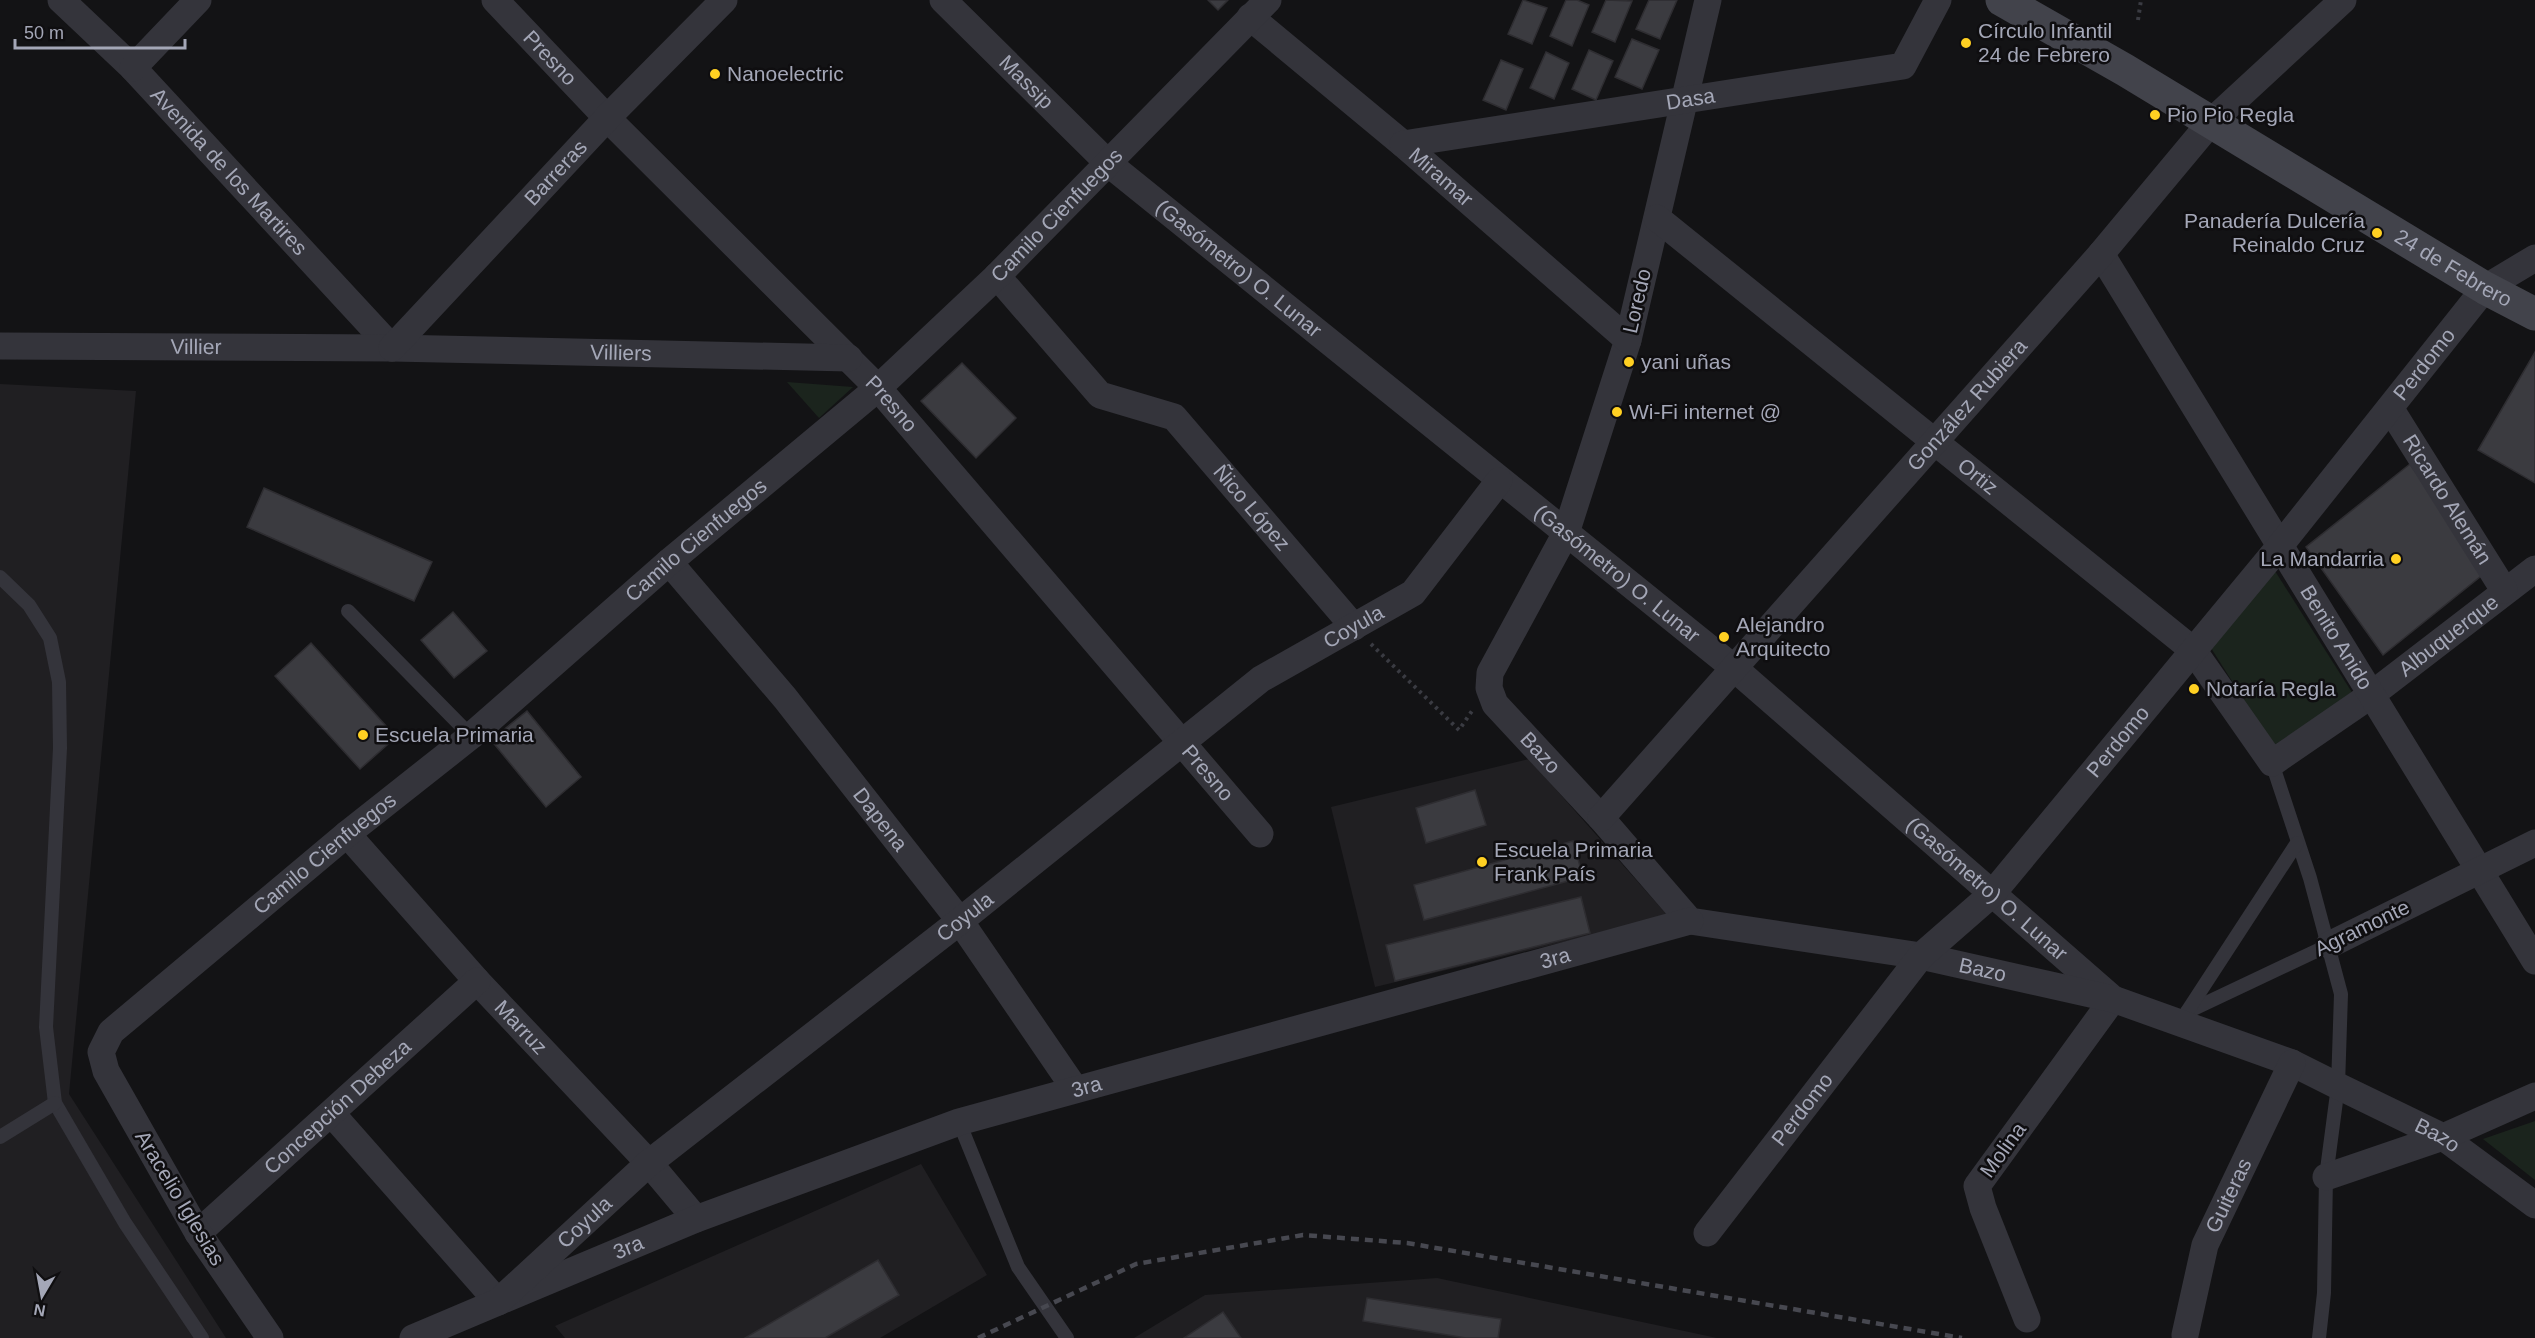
<svg xmlns="http://www.w3.org/2000/svg" width="2535" height="1338" viewBox="0 0 2535 1338" font-family="Helvetica,sans-serif">
  <style>
    .built { fill: #201f22 }
    .green { fill: #1b241d }
    .building { fill: #3b3b40; stroke: #2e2d31; stroke-width: 1.5 }
    .lines { fill: none; stroke-linecap: round; stroke-linejoin: round }
    .path { stroke: #3a3b42; stroke-width: 4; stroke-dasharray: 3 4.5; stroke-linecap: butt }
    .lane { stroke: #34343b; stroke-width: 14 }
    .street { stroke: #34343b; stroke-width: 27 }
    .secondary { stroke: #42434b; stroke-width: 33 }
    .rail { stroke: #474850; stroke-width: 4.5; stroke-dasharray: 8 6; stroke-linecap: butt }
    .poi-dot { fill: #ffd022; stroke: #0f0e10; stroke-width: 2 }
    .labels { text-anchor: middle; stroke-width: 5; stroke-linejoin: round; paint-order: stroke }
    .poi-label { font-size: 21px; fill: #a4a7b7; stroke: #0f0e10; text-anchor: start }
    .street-label { font-size: 21px; fill: #a4a7b7; stroke: #0f0e10 }
  </style>
  <rect width="100%" height="100%" fill="#131315"/>
  <g class="built">
    <polygon points="0,384 136,391 69,1094 226,1338 0,1338"/>
    <polygon points="1529,759 1669,917 1375,987 1331,807"/>
    <polygon points="921,1164 987,1275 880,1338 565,1338 555,1326"/>
    <polygon points="1437,1278 1717,1338 1134,1338 1205,1295"/>
  </g>
  <g class="green">
    <polygon points="787,382 853,387 819,418"/>
    <polygon points="2275,571 2353,694 2273,746 2211,648"/>
    <polygon points="2535,1121 2535,1180 2483,1139"/>
  </g>
  <g class="building">
    <polygon points="1208,0 1228,0 1218,10"/>
    <polygon points="1523,0 1547,8 1532,44 1508,34"/>
    <polygon points="1566,0 1577,0 1589,5 1572,46 1550,36"/>
    <polygon points="1606,0 1632,1 1615,42 1592,32"/>
    <polygon points="1649,0 1677,0 1660,39 1636,29"/>
    <polygon points="1632,39 1659,50 1642,89 1615,77"/>
    <polygon points="1589,50 1613,61 1596,100 1572,89"/>
    <polygon points="1546,52 1569,63 1554,99 1530,88"/>
    <polygon points="1501,60 1523,69 1506,110 1483,100"/>
    <polygon points="2535,352 2535,483 2478,450"/>
    <polygon points="962,363 1016,418 976,458 921,401"/>
    <polygon points="2410,464 2486,572 2383,655 2306,547"/>
    <polygon points="264,488 432,562 414,601 247,527"/>
    <polygon points="453,612 487,651 454,678 421,640"/>
    <polygon points="311,643 396,737 360,769 275,676"/>
    <polygon points="527,711 581,777 546,807 491,740"/>
    <polygon points="1475,790 1486,825 1426,843 1416,808"/>
    <polygon points="1573,841 1583,877 1424,920 1414,885"/>
    <polygon points="1581,897 1590,933 1395,981 1386,945"/>
    <polygon points="878,1260 899,1295 825,1338 745,1338"/>
    <polygon points="1367,1298 1501,1319 1498,1338 1466,1338 1363,1321"/>
    <polygon points="1223,1312 1241,1338 1184,1338"/>
  </g>
  <g class="lines">
    <g class="path">
      <polyline points="2138,20 2141,0"/>
      <polyline points="1371,644 1459,730 1472,711"/>
    </g>
    <g class="lane">
      <polyline points="0,577 29,605 50,638 59,682 60,748 46,1027 55,1103 125,1223 202,1338"/>
      <polyline points="348,611 471,736"/>
      <polyline points="2272,763 2310,878 2341,994 2338,1086 2326,1177 2324,1293 2319,1338"/>
      <polyline points="2187,1012 2329,945"/>
      <polyline points="2179,1024 2297,843"/>
      <polyline points="959,1122 1018,1267 1067,1338"/>
      <polyline points="0,1137 55,1103"/>
    </g>
    <g class="street">
      <path id="s1" d="M61 0 133 68 392 348"/>
      <path id="s2" d="M495 0 607 118 878 388 1260 834"/>
      <path id="s3" d="M943 0 1109 164 1734 668 2113 999 1977 1186 1983 1208 2027 1319"/>
      <path id="s4" d="M1708 0 1628 340 1566 533 1490 673 1489 688 1495 704 1601 818 1690 921 1921 956 2113 999 2292 1063 2338 1086 2443 1137 2535 1205"/>
      <path id="s5" d="M1250 17 1403 144 1628 340"/>
      <polyline points="133,68 198,0"/>
      <path id="s6" d="M1403 144 1903 66 1938 0"/>
      <path id="s7" d="M1657 218 2193 650 2272 763 2371 695 2535 569"/>
      <path id="s8" d="M2101 254 2535 961"/>
      <path id="s9" d="M997 276 1100 395 1174 417 1354 627"/>
      <path id="s10" d="M0 346 392 348 849 358"/>
      <path id="s11" d="M392 348 607 118 724 0"/>
      <path id="s12" d="M2390 408 2504 590"/>
      <path id="s13" d="M669 562 785 698 960 921 1075 1089"/>
      <path id="s14" d="M1601 818 2101 254 2211 122 2343 0"/>
      <path id="s15" d="M347 834 477 981 649 1163 696 1219"/>
      <polyline points="2329,945 2535,843"/>
      <path id="s16" d="M332 1114 498 1302 696 1219 959 1122 1690 921"/>
      <polyline points="2326,1177 2443,1137 2535,1096"/>
      <path id="s17" d="M198 1233 477 981"/>
      <path id="s18" d="M1707 1233 1921 956 1992 894 2279 547 2485 288 2535 258"/>
      <path id="s19" d="M2185 1335 2205 1245 2292 1063"/>
      <path id="s20" d="M270 1338 198 1233 106 1071 101 1052 111 1032 347 834 471 736 669 562 878 388 997 276 1268 0"/>
      <path id="s21" d="M413 1338 498 1302 649 1163 960 921 1261 679 1413 593 1499 481"/>
    </g>
    <path class="secondary" id="s22" d="M2002 0 2125 70 2485 288 2535 314"/>
    <polyline class="rail" points="978,1338 1136,1264 1303,1235 1407,1243 1962,1338"/>
  </g>
  <g class="poi-dot">
    <circle cx="1966" cy="43" r="6"/>
    <circle cx="715" cy="74" r="6"/>
    <circle cx="2155" cy="115" r="6"/>
    <circle cx="2377" cy="233" r="6"/>
    <circle cx="1629" cy="362" r="6"/>
    <circle cx="1617" cy="412" r="6"/>
    <circle cx="2396" cy="559" r="6"/>
    <circle cx="1724" cy="637" r="6"/>
    <circle cx="2194" cy="689" r="6"/>
    <circle cx="363" cy="735" r="6"/>
    <circle cx="1482" cy="862" r="6"/>
  </g>
  <g class="labels">
    <g class="poi-label">
      <text x="1978" y="38">Círculo Infantil<tspan x="1978" dy="24">24 de Febrero</tspan></text>
      <text x="727" y="81">Nanoelectric</text>
      <text x="2167" y="122">Pio Pio Regla</text>
      <text x="2365" y="228" text-anchor="end">Panadería Dulcería<tspan x="2365" dy="24">Reinaldo Cruz</tspan></text>
      <text x="1641" y="369">yani uñas</text>
      <text x="1629" y="419">Wi-Fi internet @</text>
      <text x="2384" y="566" text-anchor="end">La Mandarria</text>
      <text x="1736" y="632">Alejandro<tspan x="1736" dy="24">Arquitecto</tspan></text>
      <text x="2206" y="696">Notaría Regla</text>
      <text x="375" y="742">Escuela Primaria</text>
      <text x="1494" y="857">Escuela Primaria<tspan x="1494" dy="24">Frank País</tspan></text>
    </g>
    <g class="street-label">
      <text dy="7" stroke="none"><textPath href="#s2" startOffset="80">Presno</textPath></text>
      <text dy="7" stroke="none"><textPath href="#s3" startOffset="117">Massip</textPath></text>
      <text dy="7" stroke="none"><textPath href="#s6" startOffset="291">Dasa</textPath></text>
      <text dy="7" stroke="none"><textPath href="#s1" startOffset="240">Avenida de los Martires</textPath></text>
      <text dy="7" stroke="none"><textPath href="#s11" startOffset="240">Barreras</textPath></text>
      <text dy="7" stroke="none"><textPath href="#s5" startOffset="249">Miramar</textPath></text>
      <text dy="7" stroke="none"><textPath href="#s20" startOffset="1606">Camilo Cienfuegos</textPath></text>
      <text dy="7" stroke="none"><textPath href="#s22" startOffset="525">24 de Febrero</textPath></text>
      <text dy="7" stroke="none"><textPath href="#s3" startOffset="400">(Gasómetro) O. Lunar</textPath></text>
      <text transform="translate(1637 301) rotate(-77)" y="7">Loredo</text>
      <text dy="7" stroke="none"><textPath href="#s10" startOffset="196">Villier</textPath></text>
      <text dy="7" stroke="none"><textPath href="#s10" startOffset="621">Villiers</textPath></text>
      <text dy="7" stroke="none"><textPath href="#s18" startOffset="1128">Perdomo</textPath></text>
      <text dy="7" stroke="none"><textPath href="#s2" startOffset="566">Presno</textPath></text>
      <text dy="7" stroke="none"><textPath href="#s14" startOffset="552">González Rubiera</textPath></text>
      <text dy="7" stroke="none"><textPath href="#s7" startOffset="412">Ortiz</textPath></text>
      <text dy="7" stroke="none"><textPath href="#s12" startOffset="108">Ricardo Alemán</textPath></text>
      <text dy="7" stroke="none"><textPath href="#s9" startOffset="354">Ñico López</textPath></text>
      <text dy="7" stroke="none"><textPath href="#s20" startOffset="1120">Camilo Cienfuegos</textPath></text>
      <text dy="7" stroke="none"><textPath href="#s3" startOffset="886">(Gasómetro) O. Lunar</textPath></text>
      <text dy="7" stroke="none"><textPath href="#s21" startOffset="1184">Coyula</textPath></text>
      <text dy="7" stroke="none"><textPath href="#s7" startOffset="1044">Albuquerque</textPath></text>
      <text dy="7" stroke="none"><textPath href="#s8" startOffset="450">Benito Anido</textPath></text>
      <text dy="7" stroke="none"><textPath href="#s18" startOffset="642">Perdomo</textPath></text>
      <text dy="7" stroke="none"><textPath href="#s4" startOffset="810">Bazo</textPath></text>
      <text dy="7" stroke="none"><textPath href="#s2" startOffset="1052">Presno</textPath></text>
      <text dy="7" stroke="none"><textPath href="#s13" startOffset="333">Dapena</textPath></text>
      <text dy="7" stroke="none"><textPath href="#s20" startOffset="634">Camilo Cienfuegos</textPath></text>
      <text dy="7" stroke="none"><textPath href="#s3" startOffset="1372">(Gasómetro) O. Lunar</textPath></text>
      <text dy="7" stroke="none"><textPath href="#s21" startOffset="698">Coyula</textPath></text>
      <text transform="translate(2362 928) rotate(-26)" y="7">Agramonte</text>
      <text dy="7" stroke="none"><textPath href="#s16" startOffset="1364">3ra</textPath></text>
      <text dy="7" stroke="none"><textPath href="#s4" startOffset="1332">Bazo</textPath></text>
      <text dy="7" stroke="none"><textPath href="#s15" startOffset="260">Marruz</textPath></text>
      <text dy="7" stroke="none"><textPath href="#s16" startOffset="878">3ra</textPath></text>
      <text dy="7" stroke="none"><textPath href="#s17" startOffset="188">Concepción Debeza</textPath></text>
      <text dy="7" stroke="none"><textPath href="#s18" startOffset="156">Perdomo</textPath></text>
      <text dy="7" stroke="none"><textPath href="#s4" startOffset="1818">Bazo</textPath></text>
      <text transform="translate(2003 1150) rotate(-54)" y="7">Molina</text>
      <text dy="7" stroke="none"><textPath href="#s19" startOffset="147">Guiteras</textPath></text>
      <text transform="translate(180 1198) rotate(59)" y="7">Aracelio Iglesias</text>
      <text dy="7" stroke="none"><textPath href="#s21" startOffset="210">Coyula</textPath></text>
      <text dy="7" stroke="none"><textPath href="#s16" startOffset="392">3ra</textPath></text>
    </g>
  </g>
  <g transform="translate(42 1296) rotate(190)" stroke="#0f0e10" stroke-width="4.5" paint-order="stroke">
  <path d="M0-4.5L10 22L0 15L-10 22Z" fill="#a4a7b7"/>
  <text y="-9" font-size="16" font-weight="bold" text-anchor="middle" fill="#a4a7b7">N</text>
  </g>
  <path d="M15 39v9h170v-9" fill="none" stroke="#a4a7b7" stroke-width="3"/>
  <text x="24" y="39" font-size="18" fill="#a4a7b7" stroke="#0f0e10" stroke-width="4.5" paint-order="stroke">50 m</text>
</svg>
